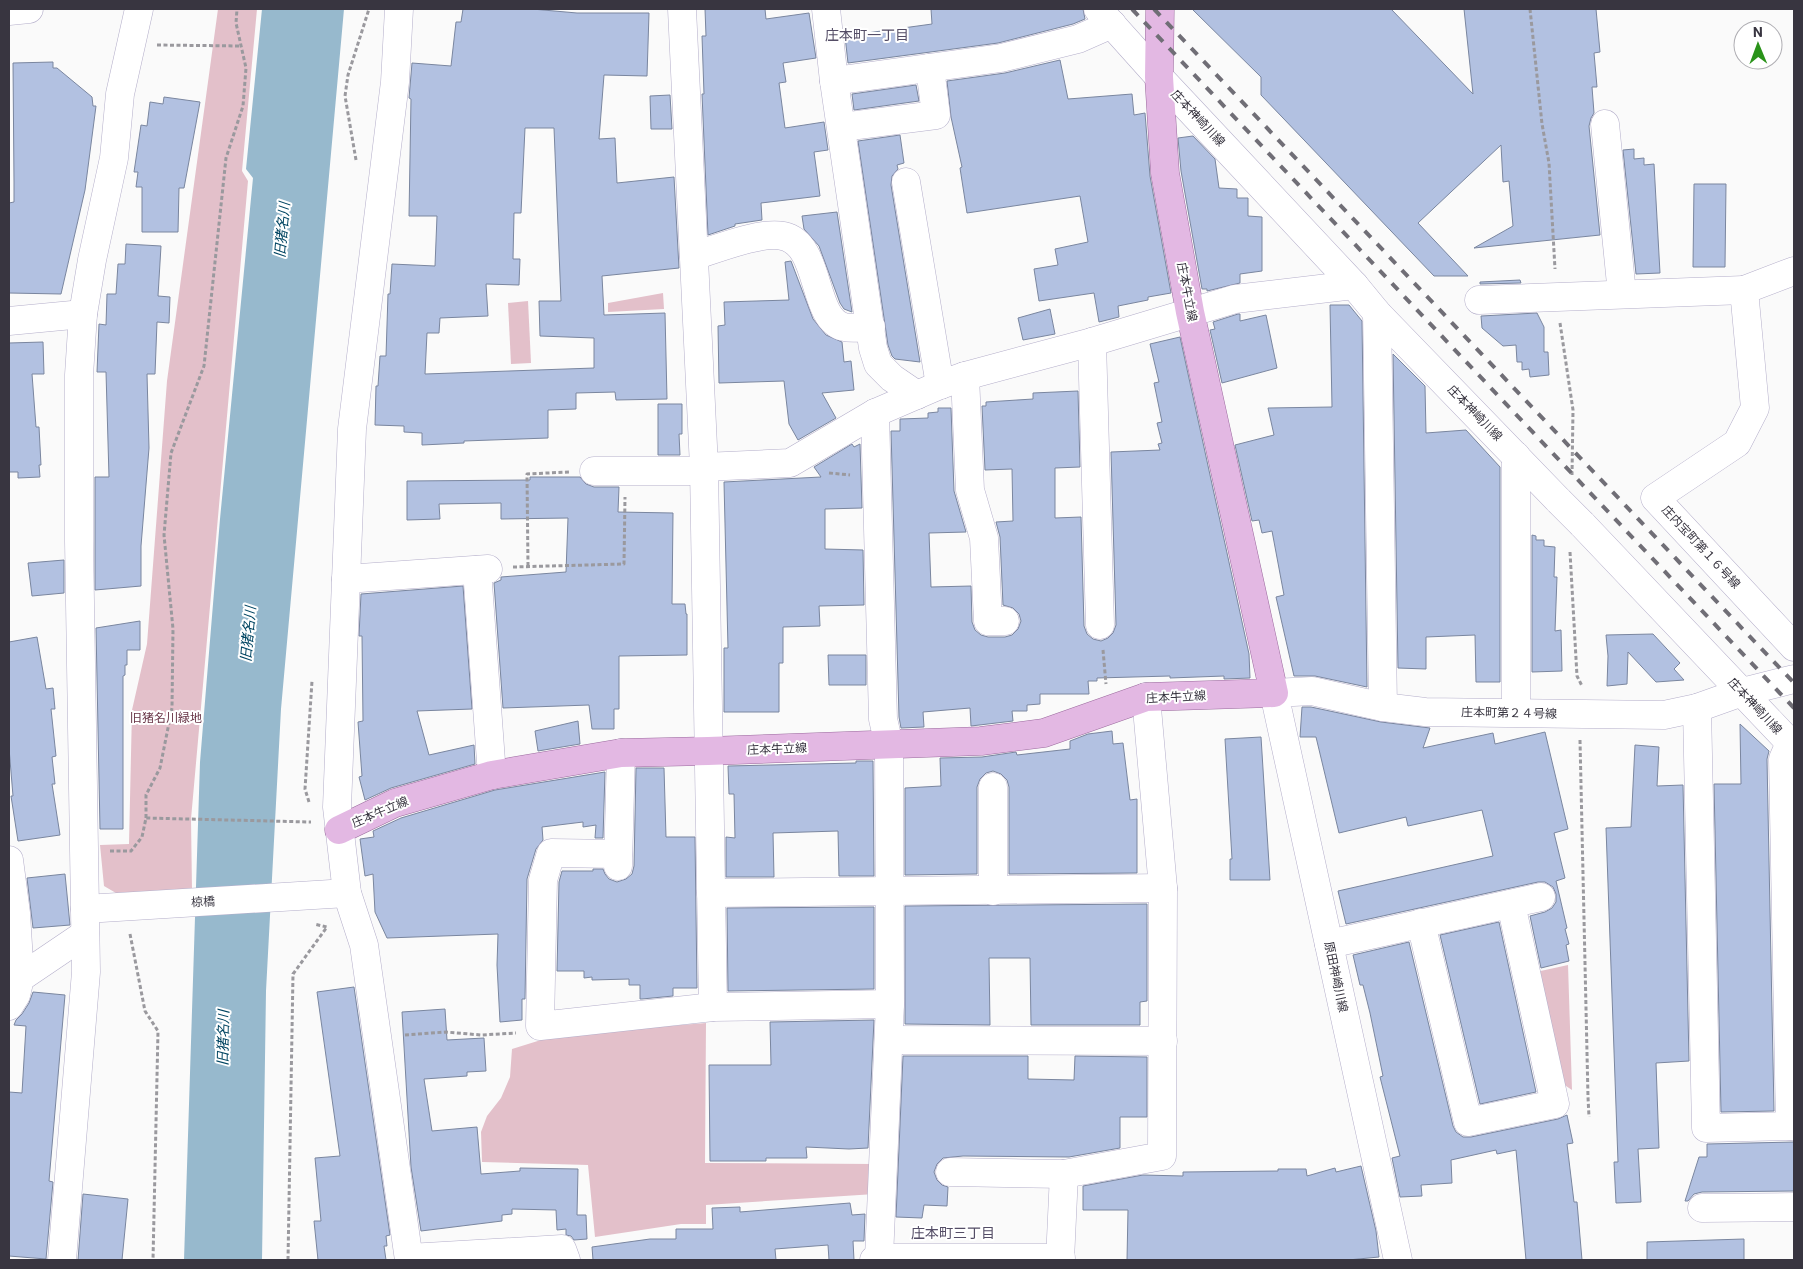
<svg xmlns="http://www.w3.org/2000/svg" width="1803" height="1269" viewBox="0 0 1803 1269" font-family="Roboto,'Noto Sans JP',sans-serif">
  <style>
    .green { fill: #e3c0ca }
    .water { fill: #97b9cd }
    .building { fill: #b2c1e1; stroke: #7a869f; fill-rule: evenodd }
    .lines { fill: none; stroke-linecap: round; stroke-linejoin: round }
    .minor-casing { stroke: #b4aeca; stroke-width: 29 }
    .major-casing { stroke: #9b6b9e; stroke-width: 29 }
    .path { stroke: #9a999e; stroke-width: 3; stroke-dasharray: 4 2.5; stroke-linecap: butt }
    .minor { stroke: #fff; stroke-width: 28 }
    .major { stroke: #e3b8e3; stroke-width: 28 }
    .rail { stroke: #706e76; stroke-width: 4; stroke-dasharray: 9 9; stroke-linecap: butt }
    .minor-bridge-casing { stroke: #b4aeca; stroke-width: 29; stroke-linecap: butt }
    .minor-bridge { stroke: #fff; stroke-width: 28 }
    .labels { text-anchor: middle; stroke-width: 4; stroke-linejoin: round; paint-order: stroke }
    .street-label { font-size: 12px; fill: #383540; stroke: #fff }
    .park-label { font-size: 12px; fill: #683446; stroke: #fff }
    .neighbourhood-label { font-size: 14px; fill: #544d66; stroke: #fff }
    .water-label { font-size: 14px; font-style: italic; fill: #004562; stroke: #fff }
  </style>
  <rect width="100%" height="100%" fill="#fafafa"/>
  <g class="green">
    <polygon points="218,9 257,9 242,171 248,181 191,819 192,890 116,893 104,886 100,845 129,844 132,710 147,644 167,381"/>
    <polygon points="663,293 664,309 608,312 608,303"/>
    <polygon points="528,301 531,363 511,364 508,303"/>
    <polygon points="1568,965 1572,1090 1560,1082 1536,972"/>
    <polygon points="706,1023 705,1163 874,1164 875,1194 706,1205 706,1224 681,1224 595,1237 588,1165 482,1162 481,1132 487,1116 501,1098 510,1077 512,1049 557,1035"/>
  </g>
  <polygon class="water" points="262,9 344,9 281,709 266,991 262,1260 184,1260 200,762 220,519 253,178 246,169"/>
  <g class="building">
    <path d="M463 9H532L577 13H649L647 76 604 75 599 139 615 138 617 183 674 177 679 268 602 276 604 315 665 313 667 399 616 400 615 392 576 393V409L548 410V438L464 441V443L422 445V433L404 432V426L375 425 376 386H378L380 356H386L388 294H390L392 264 435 266 437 216H409L411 99 409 98 412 63 451 66 456 22H461ZM525 128H554L561 301H539L540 336 594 338V368L425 374 427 333H439L440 318 488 316 486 284 519 285 520 259H513L514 213H521Z"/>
    <polygon points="705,9 765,9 766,19 809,13 816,58 783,63 786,82 779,83 785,128 824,122 828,150 814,152 820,196 761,203 762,220 735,224 735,226 708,235 702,94 704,94 702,36 706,36"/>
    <polygon points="931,9 1083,9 1085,19 1073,24 998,43 848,63 845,36 932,24"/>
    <polygon points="1192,9 1391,9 1473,94 1464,9 1596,9 1600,52 1594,53 1597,87 1592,87 1594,113 1591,118 1589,126 1600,235 1474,248 1513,226 1509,181 1503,182 1501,145 1418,223 1468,276 1434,276 1261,95 1261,77"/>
    <polygon points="1060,60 1068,99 1132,94 1134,115 1145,113 1150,176 1171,293 1148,297 1148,300 1118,306 1119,317 1099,322 1094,293 1039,301 1034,269 1058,265 1055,249 1088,242 1080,196 967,213 960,168 962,167 951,117 947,81 1005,73"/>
    <polygon points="53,62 53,68 57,68 92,97 93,106 96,106 85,190 61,294 9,293 9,203 14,202 14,182 13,63"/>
    <polygon points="916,85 919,101 854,110 852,94"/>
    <polygon points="670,95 672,129 651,129 650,96"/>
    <polygon points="164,97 200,102 184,188 179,188 178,232 142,232 142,187 136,187 138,172 134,172 141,125 147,126 150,102 163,104"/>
    <polygon points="900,135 904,163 897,165 898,169 892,176 891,185 920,362 895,359 892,356 888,345 858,141"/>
    <polygon points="1193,136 1215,159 1219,188 1237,189 1237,198 1248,198 1248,216 1262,217 1262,271 1240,274 1240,283 1207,291 1207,289 1202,289 1181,171 1178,138"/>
    <polygon points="1634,149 1634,159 1644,158 1644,165 1654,164 1660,273 1636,274 1623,150"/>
    <polygon points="1694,184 1726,184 1725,267 1693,267"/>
    <polygon points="837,212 852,312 844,309 840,303 819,246 804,229 802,216"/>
    <polygon points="126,244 161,246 158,296 170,297 169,323 157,322 155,374 147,374 149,448 141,546 141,586 95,590 95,477 109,477 106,372 97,372 99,324 106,325 107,294 116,294 118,264 125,264"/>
    <polygon points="791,261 813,319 826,335 842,342 844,362 851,361 854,390 822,393 836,418 798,440 789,424 784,381 719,383 718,326 725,325 724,302 789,300 785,262"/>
    <polygon points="1520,280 1521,283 1480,284 1480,282"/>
    <polygon points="1330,305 1349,305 1362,321 1367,687 1315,676 1294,676 1276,597 1284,595 1272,531 1262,533 1259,520 1252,521 1235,445 1274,435 1268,408 1332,407"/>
    <polygon points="1050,309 1055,334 1023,340 1018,318"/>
    <polygon points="1537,313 1544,327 1544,352 1548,352 1549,375 1530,377 1529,369 1522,370 1522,362 1517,362 1516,345 1503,346 1482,328 1481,316"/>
    <polygon points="1238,314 1240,314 1240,321 1266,315 1277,368 1222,383 1210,330 1215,329 1213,322"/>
    <polygon points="1180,337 1249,654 1250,678 1224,679 1224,676 1170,678 1170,676 1097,678 1097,681 1088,681 1089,694 1040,694 1040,704 1027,705 1027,711 1012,711 1013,721 971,726 970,708 923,712 924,727 901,728 899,717 891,431 900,431 900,419 901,419 928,418 928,413 938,412 938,408 951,408 954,491 966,532 929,533 931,587 971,586 972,622 975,630 981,635 988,637 1005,637 1012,635 1018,629 1021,621 1019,614 1013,608 1003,605 1000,537 996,522 1013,521 1012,469 985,470 982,406 986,406 986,402 1033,399 1033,393 1078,391 1080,467 1055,468 1055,518 1081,517 1084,626 1087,634 1093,639 1101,641 1108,638 1113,633 1116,625 1111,452 1160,450 1158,444 1162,443 1157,423 1162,422 1154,383 1159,382 1150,344"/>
    <polygon points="43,342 44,374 32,374 36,427 39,427 41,465 39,465 40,477 18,478 18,472 9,472 9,343"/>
    <polygon points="1393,354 1425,386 1426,433 1466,430 1500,467 1500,682 1476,682 1475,635 1426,637 1426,669 1398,668"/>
    <polygon points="658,404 682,404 682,434 679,434 680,455 658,455"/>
    <polygon points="852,444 854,447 860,444 862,508 825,509 825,549 863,550 864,605 819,606 820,626 783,627 783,663 779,663 779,712 724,712 724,648 728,648 724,482 821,477 814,467"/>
    <polygon points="530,477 580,477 586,484 594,487 619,487 618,512 673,513 672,604 685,604 686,614 687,614 687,655 619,656 619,709 614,709 614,729 592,729 589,705 503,708 494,583 501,580 501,577 566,572 568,518 501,519 501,503 439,504 440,519 407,520 407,481 530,480"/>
    <polygon points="1532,535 1536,536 1536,540 1544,540 1544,546 1555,547 1554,577 1557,577 1555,631 1561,630 1562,671 1532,672"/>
    <polygon points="64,560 64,593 32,596 28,563"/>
    <polygon points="463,586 472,709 417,711 429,755 474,745 475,764 391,788 365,800 359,777 362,776 358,722 363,721 362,636 359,636 361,594"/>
    <polygon points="140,621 140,650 127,650 127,665 125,665 125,675 123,676 123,829 100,829 96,628"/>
    <polygon points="1653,634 1680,663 1674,669 1684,680 1656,682 1628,652 1627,684 1607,686 1608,656 1606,635"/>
    <polygon points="37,637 46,689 53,688 55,709 51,709 56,756 52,757 55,784 52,784 60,835 18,841 11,796 13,796 9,748 9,642"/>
    <polygon points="828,655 866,655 866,685 829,685"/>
    <polygon points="1302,707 1311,707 1381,722 1430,728 1423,748 1493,733 1495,744 1545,732 1568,829 1554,833 1565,878 1556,881 1567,928 1565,929 1569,944 1566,945 1569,961 1541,968 1530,916 1545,912 1552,908 1556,902 1556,894 1553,887 1545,882 1538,882 1346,924 1338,891 1493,856 1482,810 1408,826 1406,817 1339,833 1316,737 1300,737"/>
    <polygon points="578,721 580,744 538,751 535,731"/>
    <polygon points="1740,724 1769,751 1767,759 1774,1111 1721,1112 1714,784 1741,784"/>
    <polygon points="1112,731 1113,744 1123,743 1130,800 1137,799 1137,873 1009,874 1009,787 1007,780 1001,774 993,771 986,773 980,779 977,787 977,874 905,875 905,788 941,786 940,758 982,757 1016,752 1017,755 1070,749 1070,741 1088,734"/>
    <polygon points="1261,737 1270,880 1230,880 1230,859 1232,859 1225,739"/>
    <polygon points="1635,745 1659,747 1657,786 1683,785 1689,1061 1656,1063 1659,1148 1638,1149 1641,1202 1616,1203 1614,1162 1618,1162 1606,828 1631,827"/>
    <polygon points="856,761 873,761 874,876 839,876 838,831 773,833 774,877 726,877 726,837 735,838 734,794 729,794 728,766 856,763"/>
    <polygon points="636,768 664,768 666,837 695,837 697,988 673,988 673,996 642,999 640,999 640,985 629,985 629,979 592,980 592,977 584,978 584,971 557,971 559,882 562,871 593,871 593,869 603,869 605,874 609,879 617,882 626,879 632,874 634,866"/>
    <polygon points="605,772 603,838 595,838 596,825 583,827 583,822 542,827 543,840 536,849 527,879 525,999 522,999 522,1020 500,1022 497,965 498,934 387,938 375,912 373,874 365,876 360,839 374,837 373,831 401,818 495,790"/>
    <polygon points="65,874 70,925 33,928 27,878"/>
    <polygon points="1147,904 1147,1001 1140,1002 1140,1025 1031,1025 1030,958 989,958 990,1025 905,1024 905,906"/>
    <polygon points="874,907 874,989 728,991 727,908"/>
    <polygon points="1499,922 1536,1092 1480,1104 1440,935"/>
    <polygon points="1409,942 1453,1126 1456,1132 1463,1137 1471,1137 1558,1119 1567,1115 1573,1143 1567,1144 1574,1202 1577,1202 1582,1260 1526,1260 1516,1150 1497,1154 1496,1150 1451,1160 1452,1183 1421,1185 1422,1196 1400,1197 1392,1158 1400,1156 1380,1077 1383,1076 1370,1013 1363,985 1360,985 1353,955"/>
    <polygon points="354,987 390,1235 386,1236 387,1246 384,1246 386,1260 318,1260 314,1221 321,1221 315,1158 340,1156 317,992"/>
    <polygon points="33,992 65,995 49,1181 53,1182 46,1259 9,1256 9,1092 22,1093 26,1026 14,1025 16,1020 22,1014 29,1003"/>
    <polygon points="445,1009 447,1040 484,1038 486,1071 467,1072 467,1076 424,1079 432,1131 477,1127 481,1174 520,1171 520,1168 578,1169 577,1215 586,1215 587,1239 574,1240 571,1236 566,1235 566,1229 557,1230 556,1210 512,1209 512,1214 502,1215 502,1221 421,1231 411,1167 402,1012"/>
    <polygon points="874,1020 868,1148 849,1149 806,1147 807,1158 766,1158 766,1161 710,1161 709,1065 771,1065 770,1022"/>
    <polygon points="903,1056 1028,1056 1028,1079 1074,1080 1075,1056 1147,1057 1147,1117 1120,1117 1120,1148 1069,1157 963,1156 943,1158 937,1164 934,1172 937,1180 942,1185 948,1187 947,1206 924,1205 922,1218 896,1217"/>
    <polygon points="1794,1142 1794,1191 1702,1192 1694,1194 1688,1201 1685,1201 1699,1157 1707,1157 1707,1144"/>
    <polygon points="1361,1166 1376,1231 1379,1257 1348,1260 1127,1260 1128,1210 1083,1210 1083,1186 1143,1175 1183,1176 1183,1172 1278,1171 1278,1169 1306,1169 1307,1176 1335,1168 1336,1172"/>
    <polygon points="83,1194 128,1199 122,1260 78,1260"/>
    <polygon points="850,1203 852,1215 865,1214 864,1241 853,1241 854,1260 829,1260 828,1245 775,1249 776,1260 593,1260 592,1247 650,1239 676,1239 676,1229 713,1229 712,1208 740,1207 740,1212"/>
    <polygon points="1744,1239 1744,1260 1647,1260 1647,1242"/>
  </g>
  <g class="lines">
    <defs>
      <g id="minor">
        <polyline points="399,9 395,82 352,429 337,807 347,893 364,945 409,1260"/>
        <polyline points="682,9 704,467 713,1007"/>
        <polyline points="826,9 834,81 873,348 878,364 892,378 917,395"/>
        <polyline points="1098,9 1159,77 1354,285 1377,313 1559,501"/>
        <polyline points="9,11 29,9"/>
        <polyline points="834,81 1001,58 1078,39 1112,24"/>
        <polyline points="1605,124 1622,294"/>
        <polyline points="842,127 936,115 930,68"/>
        <polyline points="906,182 940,385"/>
        <path d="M694 256C716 249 761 231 783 236 822 244 811 319 844 327 852 329 863 327 871 327"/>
        <polyline points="1794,271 1744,290 1755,408 1737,443 1655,498 1794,647"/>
        <polyline points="1479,300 1744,290"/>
        <polyline points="1377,313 1383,707"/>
        <polyline points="9,321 83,314"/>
        <polyline points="1092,342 1100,625"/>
        <polyline points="965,376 970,490 984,538 988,621 1005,621"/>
        <polyline points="875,413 883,719 889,745 890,1004 879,1258"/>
        <polyline points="1516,456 1516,712"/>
        <polyline points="704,467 790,463 875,413 940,385 965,376 1092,342 1235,299 1354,285"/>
        <polyline points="594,471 705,471"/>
        <polyline points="1582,524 1794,747"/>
        <polyline points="477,570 492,775"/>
        <polyline points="346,579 488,569"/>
        <polyline points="1697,708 1706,1128 1794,1126"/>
        <polyline points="1790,743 1783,759 1790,1126"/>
        <polyline points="993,787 993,891"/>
        <polyline points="618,854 551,853 543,880 540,1026 713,1007 890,1004"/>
        <polyline points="9,860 16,913 20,978"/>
        <polyline points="618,866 621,753"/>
        <polyline points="711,893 1163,888"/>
        <polyline points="85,909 347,893"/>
        <polyline points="1421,923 1468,1122 1555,1104 1511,904"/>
        <polyline points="1329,944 1541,897"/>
        <polyline points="9,1006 16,995 20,978 85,934"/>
        <polyline points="889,1040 1163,1041"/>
        <polyline points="950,1172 1064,1174"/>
        <polyline points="1702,1208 1794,1207"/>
        <polyline points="409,1258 562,1249 566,1260"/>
        <polyline points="62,1260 86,972 79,541 79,375 83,314 92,260 114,158 120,94 139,9"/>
        <polyline points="874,1260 879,1258 1061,1258"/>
        <polyline points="1060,1260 1064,1174 1162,1156 1163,888 1146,697"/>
        <polyline points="1398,1260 1274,693 1312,691 1383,707 1425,712 1664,715 1697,708 1742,692 1794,679"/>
      </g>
      <polyline id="major" points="339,830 395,803 492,775 621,753 708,751 981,741 1044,733 1146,697 1274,693 1190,312 1165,173 1159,77 1160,9"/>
    </defs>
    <use href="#minor" class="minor-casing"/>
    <use href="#major" class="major-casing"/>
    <g class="path">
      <polyline points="1530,9 1542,124 1549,163 1555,269"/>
      <polyline points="157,45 241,46"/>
      <polyline points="356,160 345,96 348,75 369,9"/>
      <polyline points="1560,323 1573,410 1572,475"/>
      <polyline points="829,473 850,475"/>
      <polyline points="1570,552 1577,676 1582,686"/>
      <polyline points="528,566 527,474 569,472"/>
      <polyline points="513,567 624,564 625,497"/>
      <polyline points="1103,650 1106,684"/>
      <polyline points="1580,740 1588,1097 1589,1117"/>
      <polyline points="309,802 305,789 312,681"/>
      <polyline points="146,818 146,795 160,768 172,708 173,629 164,535 171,453 204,366 226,158 243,106 246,68 236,23 237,9"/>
      <polyline points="110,851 131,851 142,837 146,818 311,822"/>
      <polyline points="130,934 145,1011 158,1031 153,1260"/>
      <polyline points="405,1035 446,1032 481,1035 516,1033"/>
      <polyline points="288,1260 293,974 327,927 314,924"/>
    </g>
    <use href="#minor" class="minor"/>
    <use href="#major" class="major"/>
    <g class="rail">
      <polyline points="1132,9 1794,708"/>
      <polyline points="1154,9 1794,683"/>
    </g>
    <defs>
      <polyline id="minor-bridge" points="1559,501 1582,524"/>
    </defs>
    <use href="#minor-bridge" class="minor-bridge-casing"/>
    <use href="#minor-bridge" class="minor-bridge"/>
  </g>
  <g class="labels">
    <g class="street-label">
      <text transform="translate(1198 118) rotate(47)" y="4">庄本神崎川線</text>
      <text transform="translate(1187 292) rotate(79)" y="4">庄本牛立線</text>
      <text transform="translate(1475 413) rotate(46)" y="4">庄本神崎川線</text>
      <text transform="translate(1701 547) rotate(47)" y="4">庄内宝町第１６号線</text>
      <text transform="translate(1176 697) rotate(-3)" y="4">庄本牛立線</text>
      <text transform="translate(1755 706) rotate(47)" y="4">庄本神崎川線</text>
      <text transform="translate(1509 713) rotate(1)" y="4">庄本町第２４号線</text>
      <text transform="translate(777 749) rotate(-2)" y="4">庄本牛立線</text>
      <text transform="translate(380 812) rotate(-23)" y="4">庄本牛立線</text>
      <text transform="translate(203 902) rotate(-3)" y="4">椋橋</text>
      <text transform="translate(1336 977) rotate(78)" y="4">原田神崎川線</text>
    </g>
    <g class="park-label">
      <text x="166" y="722">旧猪名川緑地</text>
    </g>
    <g class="neighbourhood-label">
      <text x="867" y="40">庄本町一丁目</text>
      <text x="953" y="1238">庄本町三丁目</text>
    </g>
    <g class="water-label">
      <text transform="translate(282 230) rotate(-85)" y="5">旧猪名川</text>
      <text transform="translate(248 634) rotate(-85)" y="5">旧猪名川</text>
      <text transform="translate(223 1038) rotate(-89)" y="5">旧猪名川</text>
    </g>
  </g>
  <rect width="1803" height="1269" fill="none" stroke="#383540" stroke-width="20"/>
  <g transform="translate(1758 45) rotate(359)"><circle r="24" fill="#ffffff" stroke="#afaeb3"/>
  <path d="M0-4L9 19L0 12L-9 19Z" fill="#2a931a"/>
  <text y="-8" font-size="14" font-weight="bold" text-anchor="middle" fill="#383540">N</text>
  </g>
</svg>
